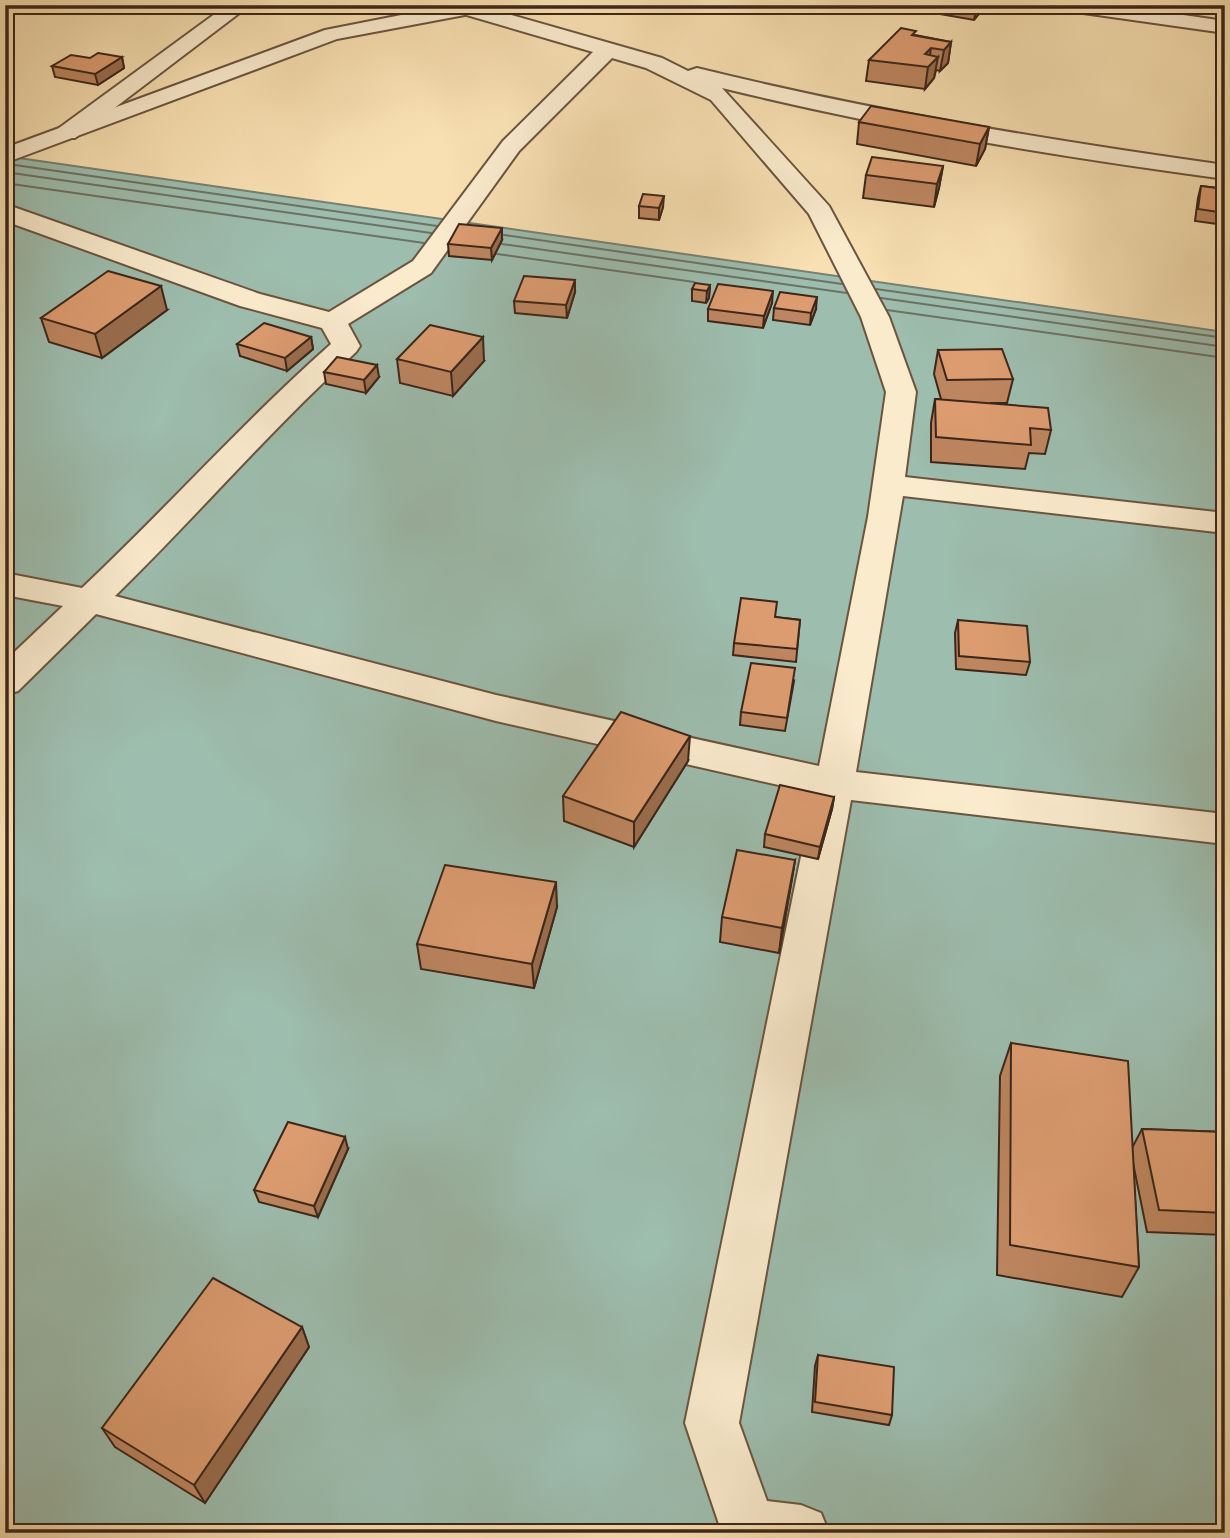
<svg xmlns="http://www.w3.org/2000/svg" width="1230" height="1538" viewBox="0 0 1230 1538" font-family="'Sorts Mill Goudy',serif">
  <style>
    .water { fill: #9dbdae; stroke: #768173; stroke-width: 2 }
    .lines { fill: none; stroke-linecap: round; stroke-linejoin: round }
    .shore { stroke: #6c7264; stroke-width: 2 }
    .minor-casing { stroke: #6b5440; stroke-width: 4 }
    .tertiary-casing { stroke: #6b5440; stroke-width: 4 }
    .minor { fill: #faebcd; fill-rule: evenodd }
    .tertiary { fill: #faebcd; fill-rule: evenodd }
    .wall { fill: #bd8660; stroke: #3c261a; stroke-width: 2 }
    .shaded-wall { fill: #9a6d4e; stroke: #3c261a; stroke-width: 2 }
    .building { fill: #dc9c70; stroke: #3c261a; stroke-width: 2 }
  </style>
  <rect width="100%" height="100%" fill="#f8e0b2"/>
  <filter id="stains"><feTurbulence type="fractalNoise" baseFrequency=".00286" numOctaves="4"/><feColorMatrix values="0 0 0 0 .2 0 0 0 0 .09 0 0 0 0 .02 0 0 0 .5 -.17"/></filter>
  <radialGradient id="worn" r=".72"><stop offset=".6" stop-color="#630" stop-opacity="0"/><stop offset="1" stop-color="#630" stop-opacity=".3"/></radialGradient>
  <polygon class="water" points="5,156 1225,332 1225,1533 5,1533"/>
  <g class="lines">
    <g class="shore">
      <polyline points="8,164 437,226"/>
      <polyline points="5,172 431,233"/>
      <polyline points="5,183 424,243"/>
      <polyline points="504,235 842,284"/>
      <polyline points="502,244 847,293"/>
      <polyline points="497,254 694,282"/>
      <polyline points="876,289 1225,338"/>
      <polyline points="881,298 1225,347"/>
      <polyline points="887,310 1225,358"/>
    </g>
    <defs>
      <g id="minor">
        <polygon points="227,5 250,5 75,138 59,138 55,133 59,128"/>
        <path d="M443 5H476L662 58 688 71 697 68C871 111 1047 140 1225 165V179C1056 156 888 129 722 88L829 206 889 317 916 392 905 477 1225 513V533L903 496 856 772 1225 814V844L851 800 739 1423 767 1501 801 1505 821 1513 829 1533H722L685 1423 814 793 496 721 96 614 18 691 5 695V661L63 606 5 595V573L82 588C167 508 244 421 331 344L322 328 240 306 5 221V204L260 294 329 312 413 261 503 141 593 52 446 9ZM612 58 646 68 711 100 809 214 861 317 886 392 868 517 819 766 496 695 115 596C197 516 271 429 356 352L360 346 348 324 431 273 519 151Z"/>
        <polygon points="1059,5 1114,5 1225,21 1225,33 1069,11"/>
      </g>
      <polygon id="tertiary" points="452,5 496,5 486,11 337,39 5,163 5,148 325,30"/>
    </defs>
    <use href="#minor" class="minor-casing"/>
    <use href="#tertiary" class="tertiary-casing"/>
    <use href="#minor" class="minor"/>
    <use href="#tertiary" class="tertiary"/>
  </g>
  <g class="wall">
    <polygon points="184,5 222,5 211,12 184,7"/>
    <polygon points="929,5 986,5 974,20 928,12"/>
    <polygon points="915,35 951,42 948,63 940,71 936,70 934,78 925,89 866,81 869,60"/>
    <polygon points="122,57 124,68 98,85 55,77 52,66 90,58"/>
    <polygon points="859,122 989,127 985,149 976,166 857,144"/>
    <polygon points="943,166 939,188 934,207 863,198 866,175"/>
    <polygon points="1201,186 1225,189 1225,225 1195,221 1198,198"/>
    <polygon points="639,206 663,207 659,220 639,218"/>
    <polygon points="502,240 492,260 449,256 448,244"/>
    <polygon points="710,285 709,298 706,303 692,301 692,289"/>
    <polygon points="575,292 567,318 515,313 514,301"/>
    <polygon points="772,303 763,328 708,321 708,309"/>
    <polygon points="774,308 816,309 810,325 773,320"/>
    <polygon points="167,310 102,358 49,342 41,318"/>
    <polygon points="311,337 313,349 287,371 240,356 237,344"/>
    <polygon points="938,350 1013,379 1007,403 990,403 1051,430 1045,454 1029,453 1025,469 931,462 931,423 935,399 941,399 934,374"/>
    <polygon points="397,359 484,361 453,396 400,383"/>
    <polygon points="324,372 379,377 366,393 326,384"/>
    <polygon points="775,617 800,620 796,662 733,655 734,643"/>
    <polygon points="958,620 1030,662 1026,675 956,669 955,633"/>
    <polygon points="794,681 785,731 740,725 741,712"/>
    <polygon points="688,761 634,847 564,821 563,796"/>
    <polygon points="834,797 832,809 818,859 764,847 765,834"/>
    <polygon points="795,860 779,953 720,942 722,917"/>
    <polygon points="557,907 534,988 421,969 417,944"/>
    <polygon points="1011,1043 1132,1148 1142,1129 1225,1132 1225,1235 1147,1232 1133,1163 1139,1267 1122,1297 997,1275 1000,1076"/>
    <polygon points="348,1149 318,1217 259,1202 254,1190"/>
    <polygon points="302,1327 309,1347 205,1503 115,1447 102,1428"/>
    <polygon points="818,1355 892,1415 889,1425 812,1412 815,1366"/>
  </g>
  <g class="shaded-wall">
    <polygon points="210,5 222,5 211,12"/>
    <polygon points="979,5 986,5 974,20 976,10"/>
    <polygon points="951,42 948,63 940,71 944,50"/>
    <polygon points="931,48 928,67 938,57 934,78 925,89 928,67 925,54"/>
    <polygon points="122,57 124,68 98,85 95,74"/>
    <polygon points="989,127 985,149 976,166 980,144"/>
    <polygon points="943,166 939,188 934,207 937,184"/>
    <polygon points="664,196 663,207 659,220 659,208"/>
    <polygon points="502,228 502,240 492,260 491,248"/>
    <polygon points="575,280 575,292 567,318 566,305"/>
    <polygon points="710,285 709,298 706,303 707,291"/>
    <polygon points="161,286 167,310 102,358 95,334"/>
    <polygon points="773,291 772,303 763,328 764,316"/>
    <polygon points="817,297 816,309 810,325 811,313"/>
    <polygon points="311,337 313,349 287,371 285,358"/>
    <polygon points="483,337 484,361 453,396 451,372"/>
    <polygon points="377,365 379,377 366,393 364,380"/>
    <polygon points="690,736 688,761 634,847 634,822"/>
    <polygon points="834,797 832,809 818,859 820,847"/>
    <polygon points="795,860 791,885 779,953 782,928"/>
    <polygon points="556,882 557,907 534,988 532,964"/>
    <polygon points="345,1137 348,1149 318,1217 314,1206"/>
    <polygon points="302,1327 309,1347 205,1503 194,1485"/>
  </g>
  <g class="building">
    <polygon points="951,5 979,5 976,10"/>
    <polygon points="901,28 916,31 912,35 951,42 944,50 931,48 925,54 938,57 928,67 869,60"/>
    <polygon points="98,53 122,57 95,74 52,66 71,55 90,58"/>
    <polygon points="871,106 989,127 980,144 859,122"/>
    <polygon points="872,157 943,166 937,184 866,175"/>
    <polygon points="1201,186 1225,189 1225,213 1198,209"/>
    <polygon points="643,194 664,196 659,208 639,206"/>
    <polygon points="459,224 502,228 491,248 448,244"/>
    <polygon points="108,271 161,286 95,334 41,318"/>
    <polygon points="524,276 575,280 566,305 514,301"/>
    <polygon points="695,283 710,285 707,291 692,289"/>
    <polygon points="718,284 773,291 764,316 708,309"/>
    <polygon points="780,292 817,297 811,313 774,308"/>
    <polygon points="264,323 311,337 285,358 237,344"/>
    <polygon points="430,325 483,337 451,372 397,359"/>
    <polygon points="1002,349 1013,379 947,380 938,350"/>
    <polygon points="337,357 377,365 364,380 324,372"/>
    <polygon points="935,399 1048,408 1051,430 1030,428 1031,445 936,437"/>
    <polygon points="741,598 777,602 775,617 800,620 797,649 734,643"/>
    <polygon points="958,620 1027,626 1030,662 959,656"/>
    <polygon points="751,663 795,668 787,718 741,712"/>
    <polygon points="621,712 690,736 634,822 563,796"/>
    <polygon points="780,785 834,797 820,847 765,834"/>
    <polygon points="737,850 795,860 782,928 722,917"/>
    <polygon points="445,865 556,882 532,964 417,944"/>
    <polygon points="1011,1043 1128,1061 1139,1267 1010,1245"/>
    <polygon points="288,1122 345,1137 314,1206 254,1190"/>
    <polygon points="1142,1129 1225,1132 1225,1213 1159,1210"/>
    <polygon points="213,1278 302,1327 194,1485 102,1428"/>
    <polygon points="818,1355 894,1367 892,1415 815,1402"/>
  </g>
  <rect width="1230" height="1538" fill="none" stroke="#f8e0b2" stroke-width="28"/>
  <rect x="7" y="7" width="1216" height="1524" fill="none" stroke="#3c261a" stroke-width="3.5"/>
  <rect x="14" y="14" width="1202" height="1510" fill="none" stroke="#3c261a" stroke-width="2"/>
  <rect width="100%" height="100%" filter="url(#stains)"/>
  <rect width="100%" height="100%" fill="url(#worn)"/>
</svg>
